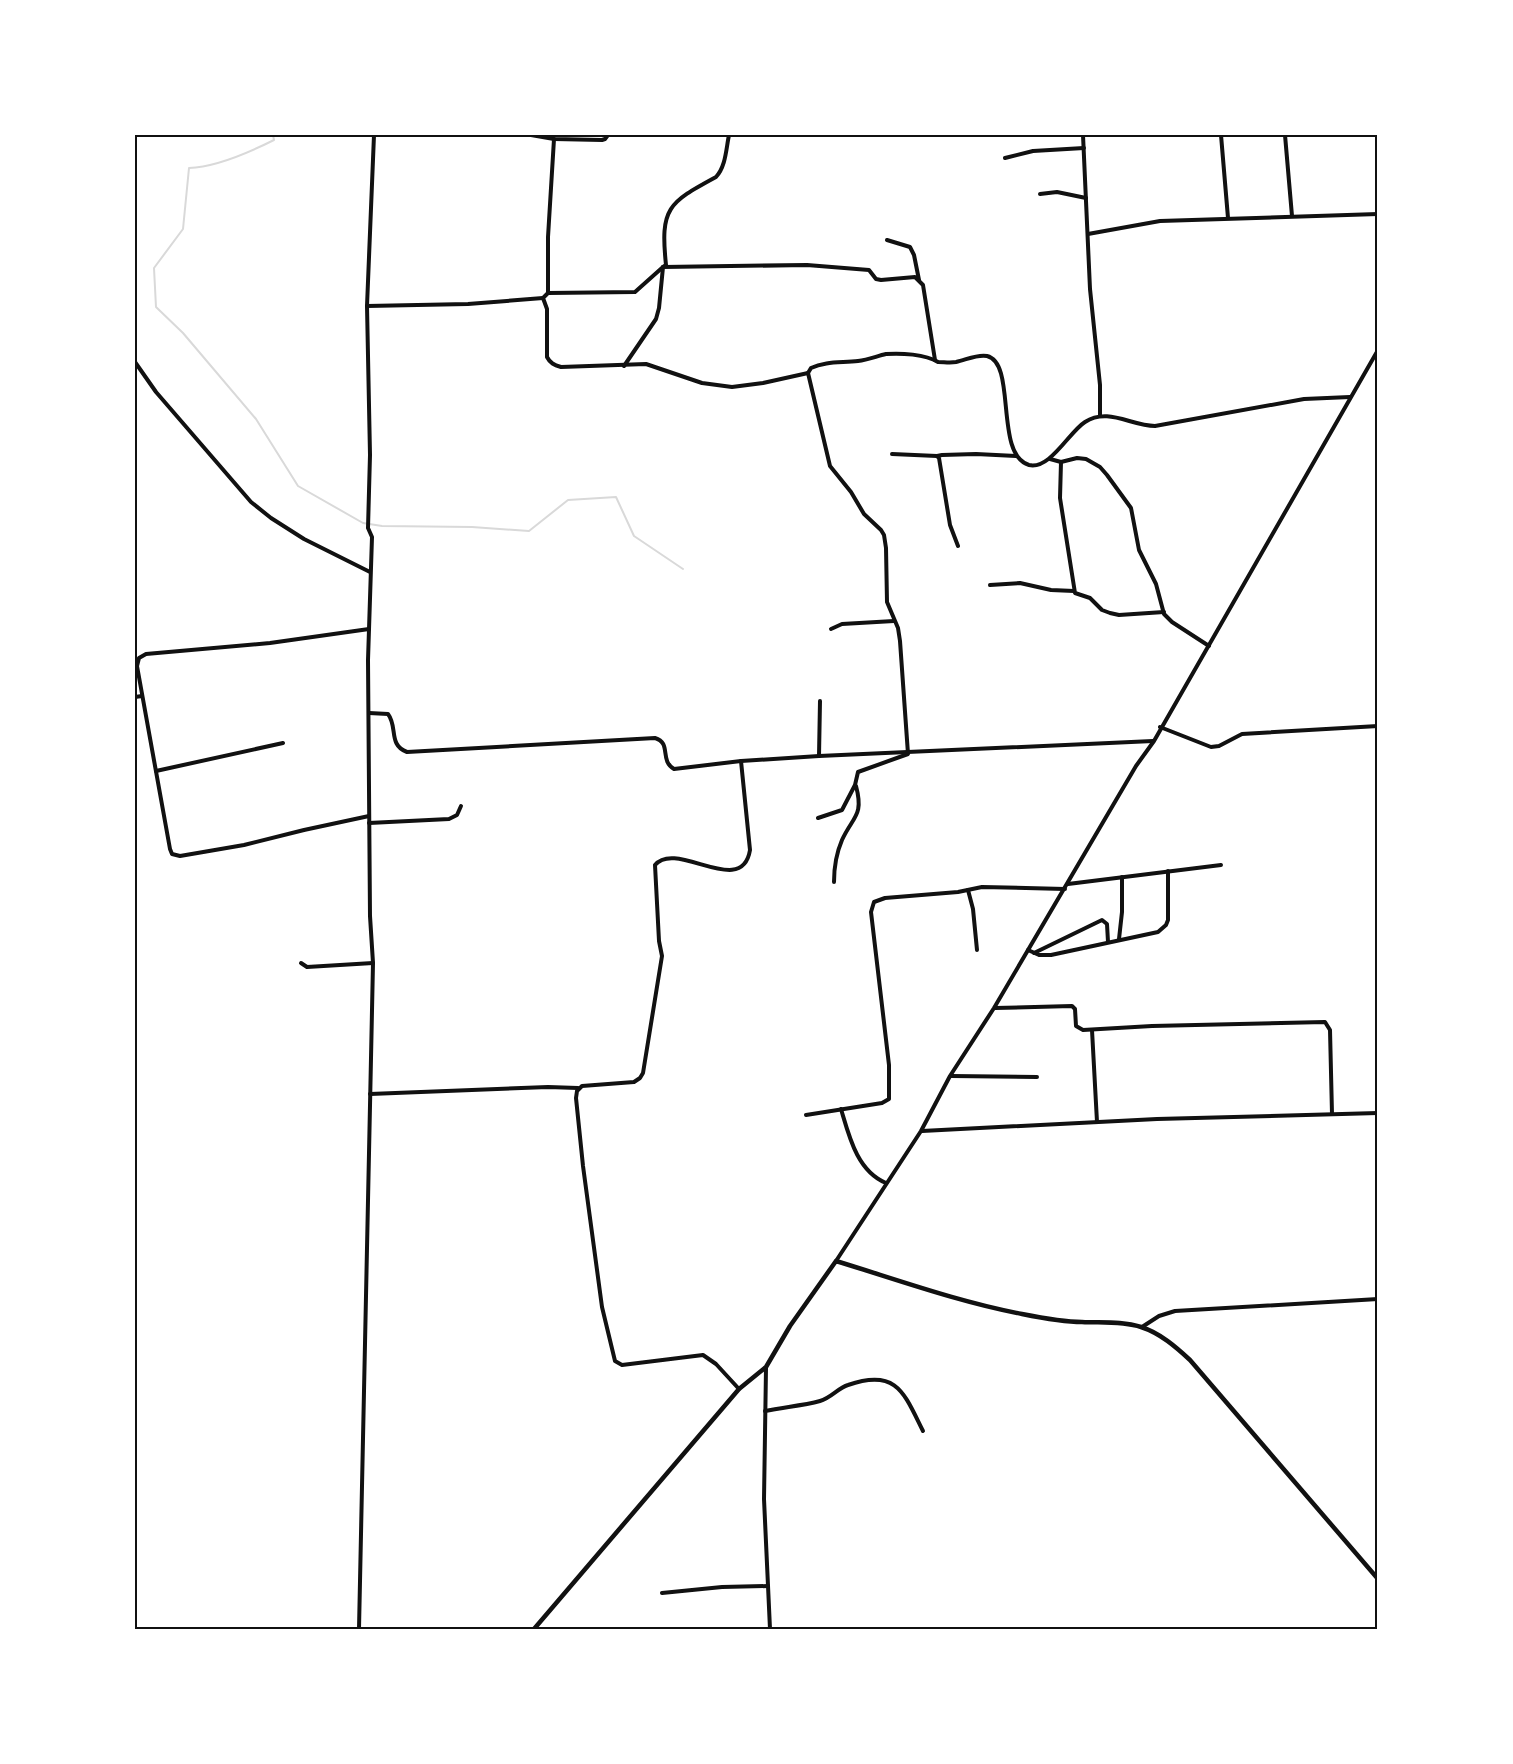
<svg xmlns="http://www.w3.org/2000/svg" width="1513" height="1764" viewBox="0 0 1513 1764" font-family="Karla,sans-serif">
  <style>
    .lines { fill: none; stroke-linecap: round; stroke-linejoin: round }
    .stream { stroke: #d9d9d9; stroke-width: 2 }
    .minor { stroke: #111; stroke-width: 4 }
    .tertiary { stroke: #111; stroke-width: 4.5 }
    .neatline { fill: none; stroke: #111; stroke-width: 2 }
  </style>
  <rect width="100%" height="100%" fill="#fff"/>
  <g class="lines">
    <path class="stream" d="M273 135 274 140C250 152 216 167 189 168L183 229 154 268 156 307 183 333 256 419 298 486 363 523 382 526 472 527 529 531 568 500 616 497 634 536 683 569"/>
    <g class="minor">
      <polyline points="531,135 554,139 602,140 605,139 608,135"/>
      <polyline points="1083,135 1090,289 1100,385 1100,416"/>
      <polyline points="1221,135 1228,218"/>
      <polyline points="1285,135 1292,216"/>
      <path d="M554 139 548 237V293L543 298 547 309V357C550 363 554 365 561 367L646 364 702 383 732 387 763 383 808 373 811 368C825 361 842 363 858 361 868 360 877 356 886 354 901 353 925 354 938 362 944 362 950 363 956 362 966 360 977 354 987 356 1017 363 994 455 1029 465 1050 470 1069 432 1085 422 1108 407 1131 426 1155 426L1304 399 1350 397"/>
      <polyline points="1005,158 1033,151 1084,148"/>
      <polyline points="1040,194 1057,192 1086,198"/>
      <polyline points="1088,234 1160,221 1378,214"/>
      <polyline points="887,240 910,247 914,255 919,280"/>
      <polyline points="663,267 807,265 869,270 876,279 881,280 915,277 923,285 935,360"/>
      <polyline points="548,293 635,292 663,267"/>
      <polyline points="367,306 468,304 543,298"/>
      <polyline points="135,362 156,392 251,502 271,518 304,539 370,572"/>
      <path d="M624 366 656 319 659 308 663 267 666 265C660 208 668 203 716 177 726 166 726 149 729 135"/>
      <polyline points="808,373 830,466 851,492 864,514 881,530 884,535 886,548 887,602 898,628 900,641 908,754 858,772 855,785 842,810 818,818"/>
      <polyline points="892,454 937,456"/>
      <polyline points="1050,459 1061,462 1077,458 1086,459 1100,467 1107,475 1131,508 1139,550 1156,584 1164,614 1172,622 1209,646"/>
      <polyline points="1061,462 1060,498 1075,593 1090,598 1102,610 1110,613 1119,615 1164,612"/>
      <polyline points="958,546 950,525 939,458 937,456 942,455 976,454 1016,456"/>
      <polyline points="990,585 1020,583 1051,590 1074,591"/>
      <polyline points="831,629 842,624 894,621"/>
      <polyline points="135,697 142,696"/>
      <path d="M369 713 388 714C398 727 388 745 407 752L655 738C672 743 659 760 674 769L741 761 819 756 1153 741"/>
      <polyline points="1160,727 1211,747 1219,746 1242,734 1378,726"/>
      <polyline points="819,756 820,701"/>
      <polyline points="156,771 283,743"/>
      <polyline points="369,816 304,830 244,845 180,856 172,854 170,849 137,666 139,658 146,654 270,643 369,629"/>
      <polyline points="369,823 449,819 457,815 461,806"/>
      <path d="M834 882C834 867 836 854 842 840 853 816 864 816 856 786"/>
      <polyline points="1068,884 1221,865"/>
      <polyline points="968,890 973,909 977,950"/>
      <polyline points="1119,939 1122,912 1122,877"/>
      <polyline points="1028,950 1039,955 1051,955 1158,932 1166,925 1168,920 1168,871"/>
      <polyline points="1034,953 1102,920 1107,924 1108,942"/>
      <polyline points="301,963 307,967 373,963"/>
      <polyline points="995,1008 1072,1006 1075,1009 1076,1026 1083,1030 1152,1026 1325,1022 1330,1030 1332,1114"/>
      <polyline points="1092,1030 1097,1122"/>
      <polyline points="951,1076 1037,1077"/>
      <polyline points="370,1094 548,1087 578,1088"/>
      <path d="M841 1109C849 1136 857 1171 886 1183"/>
      <polyline points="806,1115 882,1103 889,1099 889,1065 871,912 874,902 885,898 958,892 982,887 1065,889"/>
      <polyline points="922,1131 1157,1119 1378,1113"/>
      <polyline points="836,1261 921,1131 950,1076 994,1008 1136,766 1154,741 1378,350"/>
      <polyline points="1142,1327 1159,1316 1175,1311 1378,1299"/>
      <polyline points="766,1368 764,1499 770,1629"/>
      <path d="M739 1389 716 1364 703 1355 622 1365 615 1361 602 1307 583 1166 576 1098 577 1091 582 1086 634 1082 640 1078 643 1073 662 956 659 941 655 865C676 839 742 899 750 850L741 761"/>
      <path d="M765 1411C783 1407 802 1406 820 1401 831 1398 838 1388 848 1385 897 1368 904 1393 923 1431"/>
      <polyline points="662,1593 722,1587 768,1586"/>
      <polyline points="359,1629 373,963 370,916 368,660 372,537 368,528 370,455 367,306 374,135"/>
    </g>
    <path class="tertiary" d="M534 1629 739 1389 766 1367 790 1326 836 1261C898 1280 959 1302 1022 1314 1042 1318 1062 1322 1082 1322 1101 1323 1122 1321 1141 1327 1160 1333 1176 1347 1190 1360L1378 1579"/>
  </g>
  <rect width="1513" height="1764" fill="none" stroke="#ffffff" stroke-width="273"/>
  <rect x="136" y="136" width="1240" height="1492" class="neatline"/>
</svg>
